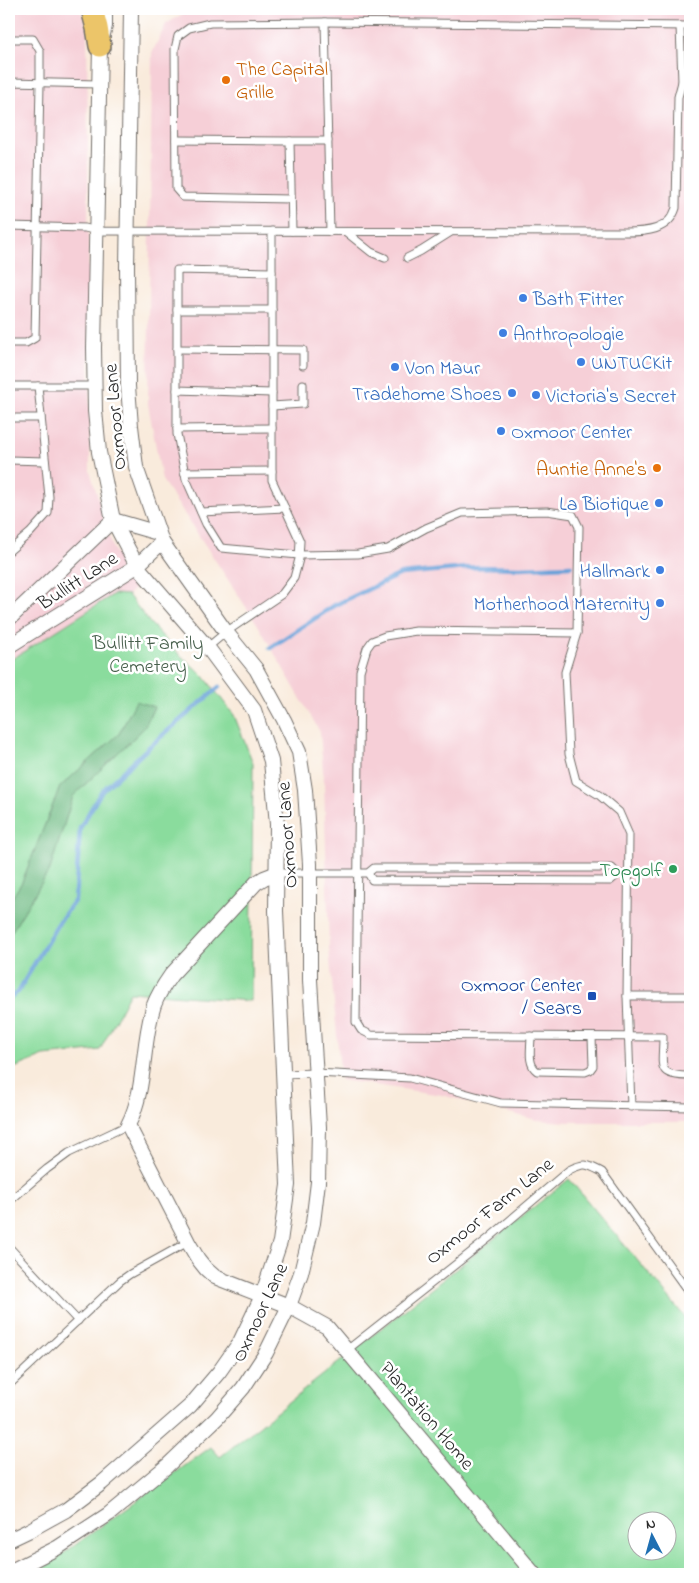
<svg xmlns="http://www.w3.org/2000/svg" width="699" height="1583" viewBox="0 0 699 1583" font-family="'Indie Flower',sans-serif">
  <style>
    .built { fill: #f6cfd7 }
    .green { fill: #8adc9d; stroke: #5a8464; fill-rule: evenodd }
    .forest { fill: #6fbc84; stroke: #4d7458 }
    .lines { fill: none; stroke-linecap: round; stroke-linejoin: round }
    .stream { stroke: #6aa2d9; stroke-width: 4.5 }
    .lane-casing { stroke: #736e69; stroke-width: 9 }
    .street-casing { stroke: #736e69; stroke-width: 16 }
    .primary-casing { stroke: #736e69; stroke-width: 24 }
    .lane { stroke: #fff; stroke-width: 7 }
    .street { stroke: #fff; stroke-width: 14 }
    .primary { stroke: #ecc569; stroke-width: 21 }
    .food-dot { fill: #e8710a; stroke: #fff; stroke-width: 2 }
    .shop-dot { fill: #3f7fe0; stroke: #fff; stroke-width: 2 }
    .leisure-dot { fill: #2e9e5b; stroke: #fff; stroke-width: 2 }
    .transit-dot { fill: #1a4fb4; stroke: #fff; stroke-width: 2 }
    .labels { text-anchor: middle; stroke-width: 5; stroke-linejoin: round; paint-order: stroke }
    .food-label { font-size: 20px; fill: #c56008; stroke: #fff; text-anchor: start }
    .shop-label { font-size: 20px; fill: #366cbe; stroke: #fff; text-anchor: start }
    .street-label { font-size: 20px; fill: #2b2b2b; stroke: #fff }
    .park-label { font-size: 20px; fill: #48604d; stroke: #fff }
    .leisure-label { font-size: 20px; fill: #27864d; stroke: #fff; text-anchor: end }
    .transit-label { font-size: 20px; fill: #164399; stroke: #fff; text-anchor: end }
  </style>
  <rect width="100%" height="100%" fill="#fff"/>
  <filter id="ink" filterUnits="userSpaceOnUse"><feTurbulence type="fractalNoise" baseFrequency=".02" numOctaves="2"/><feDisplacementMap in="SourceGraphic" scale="10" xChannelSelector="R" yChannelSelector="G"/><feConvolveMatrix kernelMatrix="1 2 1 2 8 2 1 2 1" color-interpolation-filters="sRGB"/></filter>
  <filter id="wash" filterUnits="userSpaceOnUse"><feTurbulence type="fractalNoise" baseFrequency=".0096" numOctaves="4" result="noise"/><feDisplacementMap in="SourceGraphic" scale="20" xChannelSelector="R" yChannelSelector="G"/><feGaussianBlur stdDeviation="1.12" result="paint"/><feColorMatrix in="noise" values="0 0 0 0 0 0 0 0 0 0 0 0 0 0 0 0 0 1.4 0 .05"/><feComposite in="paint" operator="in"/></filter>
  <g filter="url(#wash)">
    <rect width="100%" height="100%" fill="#f9ebdc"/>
    <g class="built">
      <polygon points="9,9 80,9 87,25 90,471 113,548 135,588 128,595 114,594 9,661"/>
      <polygon points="191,9 690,9 690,1122 567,1122 536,1120 442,1095 341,1080 329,948 324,784 320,732 258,625 162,480 148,404 152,53 166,24"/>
    </g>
    <g class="green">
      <polygon points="114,594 128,595 150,623 181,656 203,675 234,715 253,763 251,1001 130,992 100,1050 44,1056 9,1070 9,936 50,869 73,796 144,728 154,707 136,702 119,734 60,787 22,882 9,903 9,661"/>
      <path d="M569 1179 690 1323V1574H35L211 1447 220 1457ZM636 1520H666V1550H636Z"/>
    </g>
    <polygon class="forest" points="136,701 154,707 144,728 73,796 50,869 9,936 9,903 22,882 60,787 119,734"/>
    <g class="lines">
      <g class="stream">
        <polyline points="270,648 335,605 401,574 478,567 520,568 571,566"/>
        <polyline points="9,998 18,992 57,925 75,900 80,828 101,792 149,747 219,687"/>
      </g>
    </g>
  </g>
  <g filter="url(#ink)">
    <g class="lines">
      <defs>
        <g id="lane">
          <polyline points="325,22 330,232"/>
          <polyline points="680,26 682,82"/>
          <polyline points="9,39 33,39 40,51 40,83 35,338 26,343 9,343"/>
          <polyline points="9,82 99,84"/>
          <polyline points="176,140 290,141 292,231"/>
          <polyline points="290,141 328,141"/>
          <polyline points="291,199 183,197 176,189 175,49 178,36 189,28 210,23 325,22 690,26"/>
          <path d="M9 226 85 228 97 231 625 232C646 232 669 231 676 208L678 97 682 82 690 76"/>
          <polyline points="346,232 371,252 385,258"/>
          <polyline points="407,258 421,251 451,232"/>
          <polyline points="272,272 177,270 177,434 186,479 206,524 221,548 299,555 358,554 388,549 426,528 462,513 547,511 573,515 579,527 577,633 565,672 569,754 576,781 599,795 619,812 629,835 627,996 631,1107"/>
          <polyline points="177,310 272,310"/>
          <polyline points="177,349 303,350 303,365"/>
          <polyline points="9,386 95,386"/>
          <polyline points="177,390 272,393"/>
          <polyline points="272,406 303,404 303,384"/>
          <polyline points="9,418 41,418"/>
          <polyline points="177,429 272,428"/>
          <polyline points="9,460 45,461"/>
          <polyline points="184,472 272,471"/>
          <polyline points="201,512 285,508"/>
          <polyline points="9,551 30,533 48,513 49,497 38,386"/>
          <path d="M577 633 416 631 385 636 372 641 367 648 360 671 356 1022 361 1030 371 1035 663 1037C663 1066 655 1076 690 1076"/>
          <polyline points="208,647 226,632 282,594 294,578 299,559 300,541 272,480 272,231"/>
          <polyline points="277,873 368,873 374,868 612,868 618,874"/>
          <polyline points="368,873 372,880 610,881 618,874 621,874"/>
          <polyline points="627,996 690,996"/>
          <path d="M531 1036C531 1048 527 1064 537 1071L585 1072 590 1070 593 1066 592 1037"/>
          <polyline points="283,1074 316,1073 410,1078 501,1103 690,1107"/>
          <polyline points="12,1199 47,1169 69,1153 128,1125"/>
          <polyline points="9,1247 78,1321"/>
          <path d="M347 1350 489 1238 569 1170C585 1162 587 1164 602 1172L690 1294"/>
          <polyline points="9,1385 120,1281 130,1274 188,1242"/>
        </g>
        <g id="street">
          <polyline points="9,619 113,520 158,533"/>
          <polyline points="9,646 137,566 162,542"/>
          <path d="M277 873 264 878 256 883 171 975C164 985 158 994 154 1005 141 1044 147 1088 128 1125L188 1242 198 1259 206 1269 215 1277 289 1306 327 1327 534 1574"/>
          <polyline points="9,1540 28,1531 66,1510 102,1483 190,1406 219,1372 240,1342 262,1296 280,1242 288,1185 276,911 277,824 271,761 254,710 208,648 137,566 113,520 99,452 95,411 94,348 100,46 105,26 105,9"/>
          <polyline points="9,1572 57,1548 109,1514 167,1466 217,1418 243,1388 266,1353 289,1306 301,1273 313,1223 318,1182 319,1127 310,980 310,864 305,790 299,752 284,720 256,669 226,632 162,542 136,467 131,426 128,386 127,267 131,9"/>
        </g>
        <polyline id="primary" points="92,9 97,28 100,46"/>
      </defs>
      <use href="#lane" class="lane-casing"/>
      <use href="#street" class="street-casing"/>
      <use href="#primary" class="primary-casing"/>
      <use href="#lane" class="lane"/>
      <use href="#street" class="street"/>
      <use href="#primary" class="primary"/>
    </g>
  </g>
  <g class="food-dot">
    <circle cx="226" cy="80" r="5"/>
    <circle cx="657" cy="468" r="5"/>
  </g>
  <g class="shop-dot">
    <circle cx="523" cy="298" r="5"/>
    <circle cx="503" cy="333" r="5"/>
    <circle cx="581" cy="362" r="5"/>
    <circle cx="395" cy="367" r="5"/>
    <circle cx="512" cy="393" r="5"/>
    <circle cx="536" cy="395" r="5"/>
    <circle cx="501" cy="431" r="5"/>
    <circle cx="659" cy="503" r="5"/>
    <circle cx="660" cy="570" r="5"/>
    <circle cx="660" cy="603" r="5"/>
  </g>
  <circle class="leisure-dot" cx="673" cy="869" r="5"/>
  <rect class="transit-dot" x="587" y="991" width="10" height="10" rx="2.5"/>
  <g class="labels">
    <g class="food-label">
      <text x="236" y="75">The Capital<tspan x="236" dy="23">Grille</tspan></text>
      <text x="647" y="475" text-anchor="end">Auntie Anne's</text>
    </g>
    <g class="shop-label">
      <text x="533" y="305">Bath Fitter</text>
      <text x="513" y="340">Anthropologie</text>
      <text x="591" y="369">UNTUCKit</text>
      <text x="405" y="374">Von Maur</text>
      <text x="502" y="400" text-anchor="end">Tradehome Shoes</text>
      <text x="546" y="402">Victoria's Secret</text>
      <text x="511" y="438">Oxmoor Center</text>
      <text x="649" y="510" text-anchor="end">La Biotique</text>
      <text x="650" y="577" text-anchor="end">Hallmark</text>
      <text x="650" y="610" text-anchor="end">Motherhood Maternity</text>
    </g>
    <g class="street-label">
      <text transform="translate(114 417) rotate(-95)" y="7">Oxmoor Lane</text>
      <text transform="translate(77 580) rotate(-33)" y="7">Bullitt Lane</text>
      <text transform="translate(286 835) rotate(-94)" y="7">Oxmoor Lane</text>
      <text transform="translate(489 1210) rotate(-39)" y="7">Oxmoor Farm Lane</text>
      <text transform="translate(259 1312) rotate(-65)" y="7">Oxmoor Lane</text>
      <text transform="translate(428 1415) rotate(50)" y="7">Plantation Home</text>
    </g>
    <g class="park-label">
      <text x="148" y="649">Bullitt Family<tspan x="148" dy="23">Cemetery</tspan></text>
    </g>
    <g class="leisure-label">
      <text x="663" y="876">Topgolf</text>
    </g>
    <g class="transit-label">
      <text x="582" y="991">Oxmoor Center<tspan x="582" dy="23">/ Sears</tspan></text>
    </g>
  </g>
  <rect width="699" height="1583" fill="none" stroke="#fff" stroke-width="30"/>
  <g transform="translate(652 1536) rotate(354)"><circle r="24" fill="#ffffff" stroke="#aaaaaa"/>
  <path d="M0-4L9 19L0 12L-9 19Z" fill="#1f6fb2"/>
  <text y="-8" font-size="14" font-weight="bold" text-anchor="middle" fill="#2b2b2b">N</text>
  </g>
</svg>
